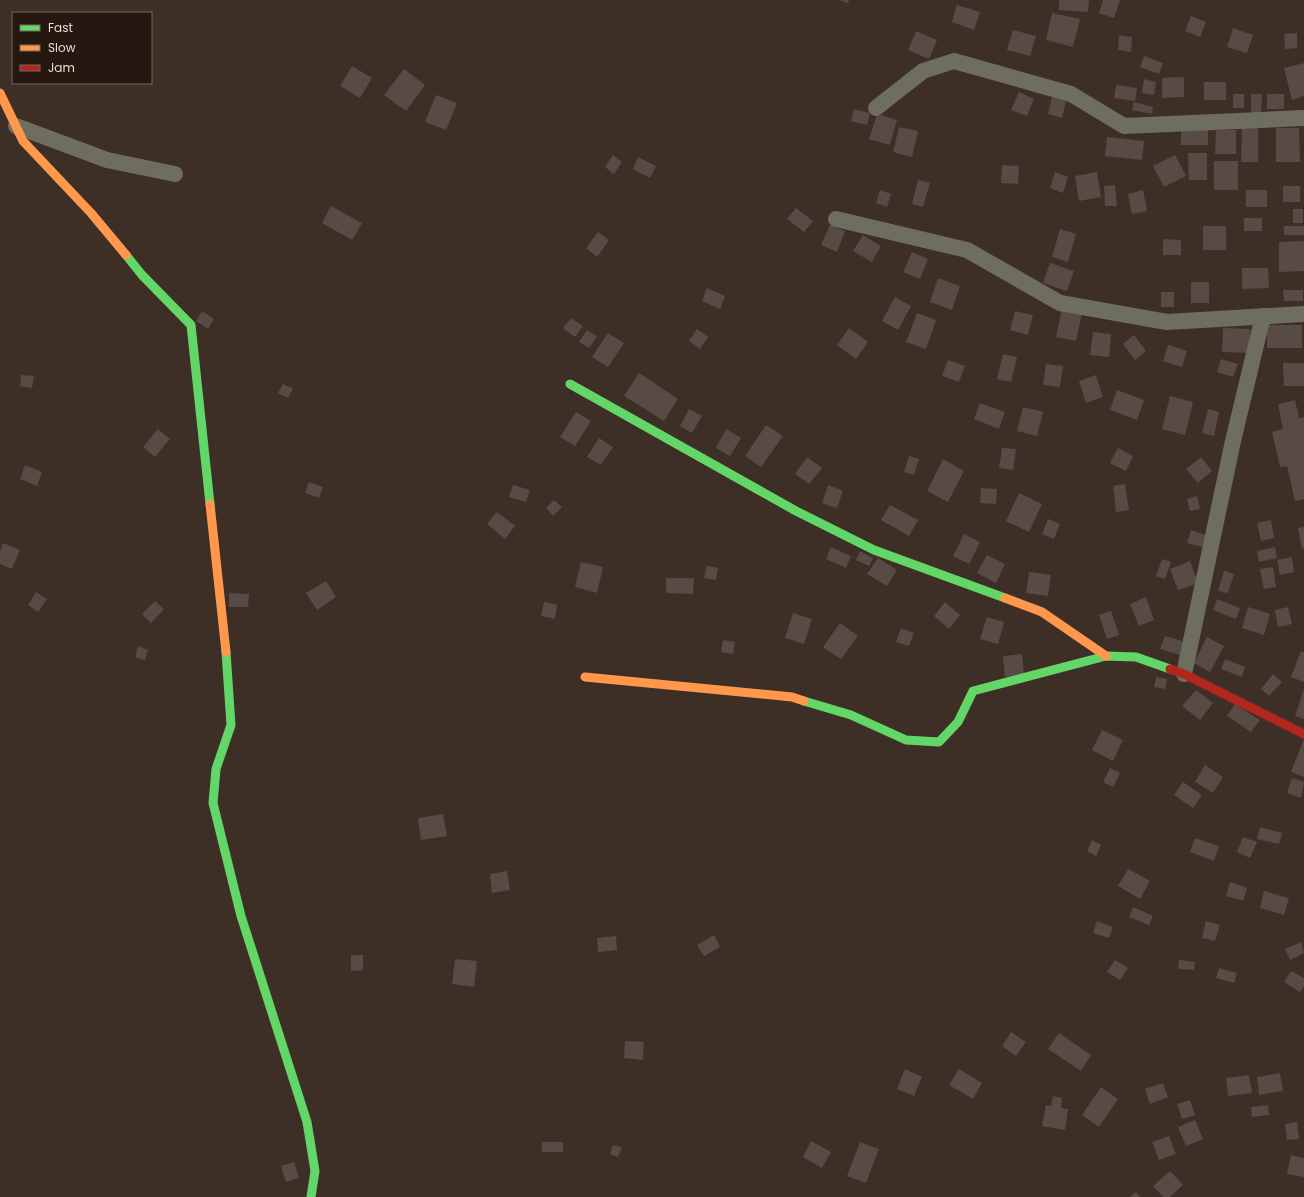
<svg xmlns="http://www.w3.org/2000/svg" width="1304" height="1197" viewBox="0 0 1304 1197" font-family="Poppins,sans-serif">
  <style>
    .building { fill: #584a44 }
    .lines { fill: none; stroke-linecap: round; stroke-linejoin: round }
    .street { stroke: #6e6e5f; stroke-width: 16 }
    .fast { stroke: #63d668; stroke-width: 9 }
    .slow { stroke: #ff974d; stroke-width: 9 }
    .jam { stroke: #b3261e; stroke-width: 9 }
  </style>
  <rect width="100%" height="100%" fill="#3e2f26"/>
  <g class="building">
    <polygon points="839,0 849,0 848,3"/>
    <polygon points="1059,0 1089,0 1088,12 1059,10"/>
    <polygon points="1103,0 1120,0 1114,18 1099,13"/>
    <polygon points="957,5 980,12 974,30 952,22"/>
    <polygon points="1052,13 1080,19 1073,47 1046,40"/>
    <polygon points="1191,16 1206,22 1200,37 1185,31"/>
    <polygon points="1233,28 1253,35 1247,53 1227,47"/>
    <polygon points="1013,30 1036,36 1030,56 1007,50"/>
    <polygon points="916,31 937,40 929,59 908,50"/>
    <polygon points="1297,33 1297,48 1285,49 1284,34"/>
    <polygon points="1119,35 1132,37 1131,52 1118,50"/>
    <polygon points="1144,56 1163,63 1159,74 1140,67"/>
    <polygon points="1304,63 1304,96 1292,100 1284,68"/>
    <polygon points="352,66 372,78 360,98 340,86"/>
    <polygon points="404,69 425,85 406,111 384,95"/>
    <polygon points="1184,77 1184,97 1162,98 1162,78"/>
    <polygon points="1144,79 1156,82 1154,95 1142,93"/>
    <rect x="1204" y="82" width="22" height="18"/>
    <polygon points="1116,85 1137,88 1135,101 1114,98"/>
    <polygon points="1019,92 1034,99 1027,116 1011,110"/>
    <rect x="1233" y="94" width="11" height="14"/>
    <polygon points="1251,94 1262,94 1261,114 1251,114"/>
    <rect x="1267" y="94" width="17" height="15"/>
    <polygon points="436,95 457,103 446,130 425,122"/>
    <polygon points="1052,97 1066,101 1062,118 1048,114"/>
    <polygon points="1134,102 1153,107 1152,114 1132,110"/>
    <polygon points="854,109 870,113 867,125 851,121"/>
    <polygon points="877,114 897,120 890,145 869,139"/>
    <polygon points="899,127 918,131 912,157 893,152"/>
    <polygon points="1242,128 1258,128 1258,162 1241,162"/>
    <polygon points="1276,128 1299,128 1300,162 1276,162"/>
    <rect x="1181" y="129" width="27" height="16"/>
    <polygon points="1216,130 1236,130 1236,154 1215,154"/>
    <polygon points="1107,137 1144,141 1142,160 1105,156"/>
    <polygon points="1188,153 1207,153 1207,180 1189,180"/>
    <polygon points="613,155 622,162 614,174 605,167"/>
    <polygon points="1175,155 1186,176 1164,187 1153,166"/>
    <polygon points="638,157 656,166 650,178 633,169"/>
    <rect x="1214" y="161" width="24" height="29"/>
    <polygon points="1002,165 1019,166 1018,184 1001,183"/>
    <polygon points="1055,172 1068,177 1063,193 1050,188"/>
    <polygon points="1097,172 1101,197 1079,201 1075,176"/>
    <polygon points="918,180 930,183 923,207 912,204"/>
    <polygon points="1115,185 1117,206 1105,206 1104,186"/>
    <rect x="1283" y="186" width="17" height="16"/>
    <polygon points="880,190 891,194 887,207 876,203"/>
    <polygon points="1143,190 1147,211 1132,214 1128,194"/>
    <rect x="1246" y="190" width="21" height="17"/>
    <polygon points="331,206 362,223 352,240 322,223"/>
    <polygon points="796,208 813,221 804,232 787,219"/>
    <rect x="1293" y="209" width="10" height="14"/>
    <rect x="1244" y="218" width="18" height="13"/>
    <polygon points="830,225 845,231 837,252 821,245"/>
    <rect x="1203" y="226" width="23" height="24"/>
    <rect x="1284" y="226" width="20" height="9"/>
    <polygon points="1060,229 1076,234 1068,262 1052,257"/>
    <polygon points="598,232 609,240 597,257 586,248"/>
    <polygon points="863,235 881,246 872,262 853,251"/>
    <polygon points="1163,239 1181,240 1181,255 1163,255"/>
    <polygon points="1304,241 1304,271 1279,272 1279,242"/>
    <polygon points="912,252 928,259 920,279 903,272"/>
    <polygon points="1050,263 1074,271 1067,291 1043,283"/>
    <polygon points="1242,268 1268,268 1269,288 1242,289"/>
    <polygon points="938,278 960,286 952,310 930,302"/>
    <rect x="1191" y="282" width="18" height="21"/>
    <polygon points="707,288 725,296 720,309 702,301"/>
    <polygon points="1283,290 1303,290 1303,301 1284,301"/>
    <rect x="1161" y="292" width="13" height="15"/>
    <polygon points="895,297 911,306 898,330 882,321"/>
    <polygon points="1062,308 1082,313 1076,341 1056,337"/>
    <polygon points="202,311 214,319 208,329 196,321"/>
    <polygon points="1015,311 1033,315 1028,335 1010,330"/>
    <polygon points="917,313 936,320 926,349 906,342"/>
    <polygon points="571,318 583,326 575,337 563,328"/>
    <rect x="1267" y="325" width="35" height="23"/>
    <polygon points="849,328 868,342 856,359 837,345"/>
    <polygon points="1223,328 1250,329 1249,353 1222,352"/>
    <polygon points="697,329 708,337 700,349 689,341"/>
    <polygon points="587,330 597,336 589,348 579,342"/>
    <polygon points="1093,332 1111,334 1109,357 1090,355"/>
    <polygon points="608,333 624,343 608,367 592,357"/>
    <polygon points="1134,335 1146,351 1135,360 1123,344"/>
    <polygon points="1168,345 1187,351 1182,367 1163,361"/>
    <polygon points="1003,354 1017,357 1011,382 997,379"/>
    <polygon points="1221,359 1238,364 1233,377 1217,372"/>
    <polygon points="948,360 965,366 959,382 942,376"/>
    <polygon points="1283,363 1304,363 1304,386 1284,386"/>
    <polygon points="1046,364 1063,366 1060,387 1043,385"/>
    <polygon points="639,373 678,399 664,421 624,396"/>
    <polygon points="21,375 34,376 32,388 20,386"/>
    <polygon points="1096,375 1103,397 1086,403 1079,381"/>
    <polygon points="283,384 293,389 288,398 278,393"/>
    <polygon points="1117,390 1144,400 1137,420 1110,410"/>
    <polygon points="1170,396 1193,402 1185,435 1162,429"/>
    <polygon points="1295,400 1299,418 1304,417 1304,499 1295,501 1287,466 1280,467 1272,432 1283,429 1278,404"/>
    <polygon points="980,403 1005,412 999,429 974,419"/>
    <polygon points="1023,407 1043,412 1037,436 1017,431"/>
    <polygon points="689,409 702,416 692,433 680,426"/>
    <polygon points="1208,409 1219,412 1214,436 1202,433"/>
    <polygon points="576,412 591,421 575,446 560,437"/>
    <polygon points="766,425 783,436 761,467 745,456"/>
    <polygon points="158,429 170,439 155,457 143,447"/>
    <polygon points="726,429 741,438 730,456 716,448"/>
    <polygon points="599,438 613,447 601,465 587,457"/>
    <polygon points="1002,448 1016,449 1013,470 999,468"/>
    <polygon points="1118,448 1133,456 1126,471 1110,463"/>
    <polygon points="909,456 919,459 914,475 904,472"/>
    <polygon points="807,457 822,468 809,484 795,474"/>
    <polygon points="1201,457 1212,471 1198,483 1186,469"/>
    <polygon points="943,459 964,471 948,502 927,491"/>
    <polygon points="25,465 42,472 37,486 20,479"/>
    <polygon points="309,482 323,487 319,498 305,493"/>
    <polygon points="1125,484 1129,510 1116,512 1113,486"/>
    <polygon points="513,485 530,490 526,502 509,497"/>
    <polygon points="828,485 843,491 837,508 822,503"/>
    <polygon points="981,488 997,489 996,504 980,503"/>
    <polygon points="1019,493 1042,504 1029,532 1006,521"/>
    <polygon points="1197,496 1200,509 1190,511 1187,499"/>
    <polygon points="554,500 562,507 553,516 546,508"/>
    <polygon points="890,505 918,520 909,536 881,520"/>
    <polygon points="497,512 515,526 505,539 487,524"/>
    <polygon points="1048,519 1060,524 1054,539 1042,534"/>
    <polygon points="1271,520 1274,538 1261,541 1257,523"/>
    <polygon points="1304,527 1304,548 1302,549 1298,528"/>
    <polygon points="1191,530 1206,535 1202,547 1187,543"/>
    <polygon points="964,534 980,542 969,564 953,556"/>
    <polygon points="3,543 20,550 12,569 0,564 0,551"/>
    <polygon points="831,547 851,556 846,568 826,559"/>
    <polygon points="1275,547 1277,558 1259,562 1257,551"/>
    <polygon points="860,551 873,558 869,566 856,560"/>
    <polygon points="987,555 1005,564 996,583 977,573"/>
    <polygon points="1292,557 1294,572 1280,575 1277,560"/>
    <polygon points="878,558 897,570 887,586 867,574"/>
    <polygon points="1162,559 1171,562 1165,579 1156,576"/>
    <polygon points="1190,561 1198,583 1178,590 1170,569"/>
    <polygon points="581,562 603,567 597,593 575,587"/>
    <polygon points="707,566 718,568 716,580 704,578"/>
    <polygon points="1273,567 1276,587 1264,589 1260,569"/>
    <polygon points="1224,571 1234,574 1228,593 1218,591"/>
    <polygon points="1029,572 1051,575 1048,596 1026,593"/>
    <polygon points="666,578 694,578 693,594 666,593"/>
    <polygon points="326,581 336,597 317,610 306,593"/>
    <polygon points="36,592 47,599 38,612 28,605"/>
    <polygon points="229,593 249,594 248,607 229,607"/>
    <polygon points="1146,597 1154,620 1139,626 1130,604"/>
    <polygon points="1217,599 1240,608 1236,619 1213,610"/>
    <polygon points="155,601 164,609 151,623 142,614"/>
    <polygon points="544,602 557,605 555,619 541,616"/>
    <polygon points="945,602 960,615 949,629 934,616"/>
    <polygon points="1248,607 1270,614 1264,635 1242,628"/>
    <polygon points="1288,607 1292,624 1278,627 1275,610"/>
    <polygon points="1111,611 1119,635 1107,639 1099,615"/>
    <polygon points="793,613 812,619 804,644 785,638"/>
    <polygon points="987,617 1004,622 998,644 980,639"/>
    <polygon points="840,623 858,636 841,659 823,647"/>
    <polygon points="901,628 914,633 909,646 896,642"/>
    <polygon points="1165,636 1185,642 1180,655 1160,649"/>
    <polygon points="1207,637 1224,646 1210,672 1194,663"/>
    <polygon points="723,640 735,642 733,654 721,652"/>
    <polygon points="138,646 148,650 145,660 135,657"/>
    <polygon points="1301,651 1304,652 1304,682 1291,677"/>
    <polygon points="1022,654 1024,674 1005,677 1003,656"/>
    <polygon points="1225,659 1245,667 1242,677 1221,669"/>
    <polygon points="1273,674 1282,682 1269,696 1261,689"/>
    <polygon points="1156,677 1167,679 1165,689 1154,687"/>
    <polygon points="1304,689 1304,719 1295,716"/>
    <polygon points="1196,690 1213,703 1200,720 1182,706"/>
    <polygon points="1235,704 1260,720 1251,732 1227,716"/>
    <polygon points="1102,730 1123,740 1113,761 1092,750"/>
    <polygon points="1304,739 1304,777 1291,772"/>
    <polygon points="1205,765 1223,777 1213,793 1195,782"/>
    <polygon points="1110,768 1120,773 1113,787 1103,782"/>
    <polygon points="1292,778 1304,782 1301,798 1287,793"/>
    <polygon points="1183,782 1202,795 1193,808 1174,795"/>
    <polygon points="443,814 447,836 421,840 418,818"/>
    <polygon points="1260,827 1282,833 1279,844 1257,839"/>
    <polygon points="1243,837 1257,842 1250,858 1237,852"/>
    <polygon points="1195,838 1219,846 1214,861 1190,852"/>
    <polygon points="1092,840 1101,845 1096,856 1087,851"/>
    <polygon points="1128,869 1150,881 1140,899 1118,886"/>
    <polygon points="507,871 510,890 492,893 490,874"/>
    <polygon points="1230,882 1247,888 1243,901 1226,896"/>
    <polygon points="1264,891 1289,898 1284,915 1260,908"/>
    <polygon points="1133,907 1153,916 1149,925 1129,917"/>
    <polygon points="1097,921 1113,927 1109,938 1093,933"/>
    <polygon points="1206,921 1220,925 1215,941 1202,938"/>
    <polygon points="714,935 720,947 704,956 697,945"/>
    <polygon points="616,936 617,950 598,952 597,938"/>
    <polygon points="1301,942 1304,953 1290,960 1285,949"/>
    <polygon points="351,955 363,955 363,970 351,971"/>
    <polygon points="455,959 477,961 474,987 452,984"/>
    <polygon points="1115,960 1128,968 1120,980 1107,972"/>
    <polygon points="1179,960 1195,962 1194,970 1178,969"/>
    <polygon points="1219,968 1237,973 1234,983 1216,978"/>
    <polygon points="1291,971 1304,978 1304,986 1300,992 1284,982"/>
    <polygon points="1011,1032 1026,1042 1016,1056 1002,1046"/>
    <polygon points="1059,1033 1091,1055 1081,1071 1048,1049"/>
    <polygon points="625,1041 644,1042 643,1060 624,1058"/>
    <polygon points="905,1069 922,1077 914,1096 897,1089"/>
    <polygon points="959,1069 982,1083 973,1099 949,1085"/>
    <polygon points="1280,1073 1283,1091 1259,1095 1257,1077"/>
    <polygon points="1249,1075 1252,1093 1228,1096 1226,1078"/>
    <polygon points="1163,1083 1168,1097 1150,1104 1145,1089"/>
    <polygon points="1101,1087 1118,1099 1099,1127 1082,1115"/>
    <polygon points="1053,1096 1062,1098 1061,1108 1068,1109 1065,1130 1042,1126 1046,1105 1051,1106"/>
    <polygon points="1190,1100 1195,1115 1182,1119 1177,1104"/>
    <polygon points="1268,1105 1269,1115 1252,1117 1251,1107"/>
    <polygon points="1195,1120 1203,1139 1186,1146 1178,1127"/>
    <polygon points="1297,1122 1299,1139 1287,1140 1285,1124"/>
    <polygon points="1169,1136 1176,1154 1159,1160 1152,1142"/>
    <polygon points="811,1141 831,1152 822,1168 803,1157"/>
    <rect x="542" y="1142" width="21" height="10"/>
    <polygon points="860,1142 879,1149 866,1183 847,1176"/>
    <polygon points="613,1145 622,1147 618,1157 610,1154"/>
    <polygon points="1291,1155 1304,1158 1304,1177 1287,1174"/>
    <polygon points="294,1162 299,1178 286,1182 281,1166"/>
    <polygon points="1170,1171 1183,1185 1170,1197 1163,1197 1153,1186"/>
    <polygon points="1136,1192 1140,1197 1130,1197"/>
  </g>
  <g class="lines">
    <g class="street">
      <polyline points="876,108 923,71 954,61 1071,94 1124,126 1304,118"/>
      <polyline points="16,126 107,160 175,174"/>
      <polyline points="836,219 967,250 1060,303 1167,322 1304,314"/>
      <polyline points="1184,674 1233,441 1263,316"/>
    </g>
    <g class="fast">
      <polyline points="126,255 142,275 191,325 210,504"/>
      <polyline points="570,384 796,511 874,550 1005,598"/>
      <polyline points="226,652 231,725 216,769 213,803 241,916 307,1122 315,1171 311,1197"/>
      <polyline points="804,701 851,715 906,740 939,742 958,722 973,691 1106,656 1136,657 1170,669"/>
    </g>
    <g class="slow">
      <polyline points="0,93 23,141 91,213 126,255"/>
      <polyline points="210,504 226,652"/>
      <polyline points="1005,598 1042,612 1106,656"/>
      <polyline points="585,677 792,697 804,701"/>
    </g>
    <polyline class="jam" points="1170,669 1184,674 1304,734"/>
  </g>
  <rect x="12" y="12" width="140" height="72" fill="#251811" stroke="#75665d"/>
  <rect x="20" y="25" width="20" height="6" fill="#63d668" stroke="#75665d"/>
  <text x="48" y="32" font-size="12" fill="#ecdacf">Fast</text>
  <rect x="20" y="45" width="20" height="6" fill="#ff974d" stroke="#75665d"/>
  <text x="48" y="52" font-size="12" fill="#ecdacf">Slow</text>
  <rect x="20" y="65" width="20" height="6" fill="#b3261e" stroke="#75665d"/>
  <text x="48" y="72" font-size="12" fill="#ecdacf">Jam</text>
</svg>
